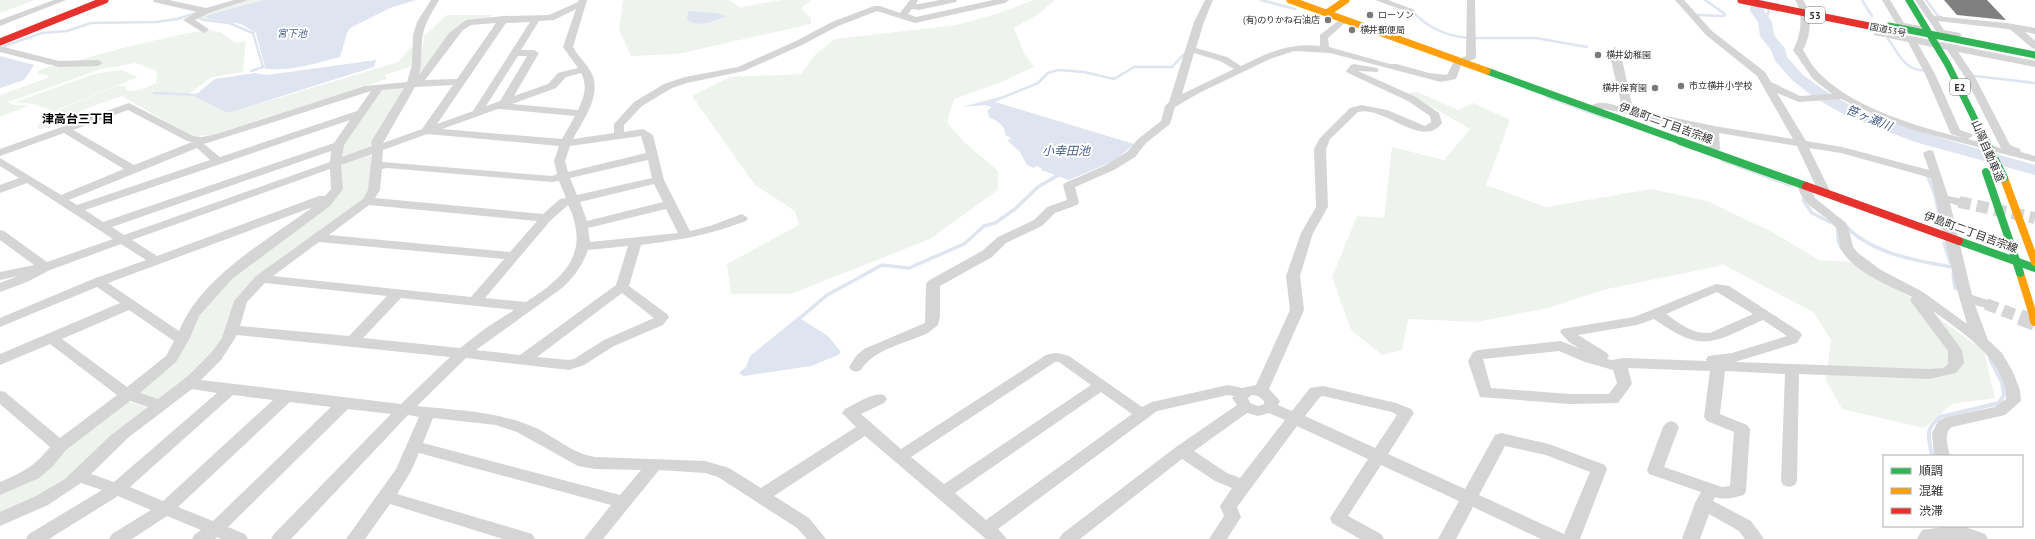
<svg xmlns="http://www.w3.org/2000/svg" width="2035" height="539" viewBox="0 0 2035 539" font-family="'PT Sans','Noto Sans JP',sans-serif">
  <style>
    .green { fill: #eef3ed; fill-rule: evenodd }
    .water { fill: #dee4f0 }
    .lines { fill: none; stroke-linecap: round; stroke-linejoin: round }
    .stream-far2 { stroke: #dee4f0; stroke-width: 2.5 }
    .stream-far1 { stroke: #dee4f0; stroke-width: 3.5 }
    .stream { stroke: #dee4f0; stroke-width: 4 }
    .river { fill: #dee4f0; fill-rule: evenodd }
    .building { fill: #808080 }
    .street-tunnel-far1 { stroke: #d6d6d6; stroke-width: 12; stroke-dasharray: 12 6; stroke-linecap: butt }
    .street-tunnel { stroke: #d6d6d6; stroke-width: 16; stroke-dasharray: 16 8; stroke-linecap: butt }
    .street { fill: #d5d5d5; fill-rule: evenodd }
    .fast-far1 { stroke: #30b455; stroke-width: 7 }
    .fast { stroke: #30b455; stroke-width: 8 }
    .slow-far2 { stroke: #ff9f0a; stroke-width: 7 }
    .slow-far1 { stroke: #ff9f0a; stroke-width: 8 }
    .slow { stroke: #ff9f0a; stroke-width: 10 }
    .jam-far1 { stroke: #e5322d; stroke-width: 7 }
    .jam { stroke: #e5322d; stroke-width: 8 }
    .fast-bridge-far1 { stroke: #30b455; stroke-width: 7 }
    .fast-bridge { stroke: #30b455; stroke-width: 8 }
    .jam-bridge { stroke: #e5322d; stroke-width: 7 }
    .poi-dot { fill: #797979; stroke: #fff; stroke-width: 1.5 }
    .labels { text-anchor: middle; stroke-width: 4; stroke-linejoin: round; paint-order: stroke }
    .far-poi-label { font-size: 9px; fill: #313131; stroke: #fff; text-anchor: start }
    .far-street-label { font-size: 9px; fill: #313131; stroke: #fff }
    .shield { fill: #fff; stroke: #6f6f6f; stroke-width: 1 }
    .shield-label { font-size: 10px; font-weight: bold; fill: #313131 }
    .far-water-label { font-size: 10px; font-style: italic; fill: #475f8b; stroke: #fff }
    .street-label { font-size: 11px; fill: #313131; stroke: #fff }
    .water-label { font-size: 12px; font-style: italic; fill: #475f8b; stroke: #fff }
    .neighbourhood-label { font-size: 12px; font-weight: bold; fill: #000; stroke: #fff }
  </style>
  <rect width="100%" height="100%" fill="#fff"/>
  <g class="green">
    <polygon points="0,0 35,0 0,13"/>
    <polygon points="247,0 263,0 205,16 209,19 219,20 206,21 198,17"/>
    <path d="M623 0H729L740 7 782 0H812L801 8 811 18V24L678 54 631 56 619 29ZM691 11 717 13 726 16 716 21 695 23Z"/>
    <polygon points="1034,0 1055,0 1037,15 1014,28 1024,53 1034,67 999,83 954,99 947,122 963,141 998,171 998,190 930,239 791,294 731,294 727,264 799,225 795,211 755,185 692,96 730,77 801,74 815,55 835,39 956,25 996,14"/>
    <polygon points="447,15 493,15 488,19 472,20 421,74 419,74 424,36"/>
    <path d="M207 30 220 32 236 43 246 41 243 72 212 77 190 93 228 113 398 62 411 47H416L413 66 385 75 387 79 214 135 191 136 122 96 85 109 48 128 39 129 37 126 51 113 117 86H125L126 90C134 93 148 87 156 83L157 71 136 63 101 69 8 102C14 107 21 104 28 106L0 117V95L47 78 49 75 37 74 38 71C51 64 66 64 79 60 122 48 163 37 207 30Z"/>
    <polygon points="121,70 138,77 54,111 34,104 16,102 94,74"/>
    <polygon points="404,87 405,88 374,146 342,158 338,158 341,144 380,90"/>
    <polygon points="1417,92 1458,110 1473,103 1510,120 1486,185 1546,207 1651,189 1707,201 1774,233 1819,260 1853,262 1904,293 1984,351 1995,398 1952,404 1924,428 1842,409 1826,380 1831,340 1813,312 1724,265 1607,289 1548,308 1476,322 1408,319 1402,350 1382,355 1351,330 1332,277 1357,216 1384,218 1392,147 1444,160 1470,129 1408,93"/>
    <path d="M368 153 371 154C373 174 375 184 363 201L257 280 228 332 207 363 164 397 157 399 137 394 175 359 188 343 198 314 212 294 329 203 339 166Z"/>
    <polygon points="126,401 146,407 147,410 75,476 0,516 0,492 65,447"/>
  </g>
  <g class="water">
    <path d="M263 0H416L390 8 350 28 347 33 340 57C316 63 287 73 262 68L265 67 256 33 241 24 209 19 205 16Z"/>
    <path d="M691 11 717 13 726 16C716 21 696 29 687 19L688 12Z"/>
    <polygon points="0,56 34,65 24,80 0,88"/>
    <polygon points="376,60 374,67 228,113 194,96 215,79 255,73 267,75"/>
    <path d="M1007 95 1009 96 995 102 1134 144 1116 160 1069 180 1041 170 1042 168 1036 166 1034 168 1027 165 1020 152 1007 140 1011 139 1008 136H1006C1004 125 1000 122 990 118L987 111 992 107 985 105 962 107Z"/>
    <polygon points="798,317 828,336 841,352 838,355 811,366 744,376 739,373 746,367 750,356"/>
  </g>
  <g class="lines">
    <g class="stream-far2">
      <polyline points="1261,0 1295,9"/>
      <polyline points="1862,0 1872,16"/>
      <polyline points="1926,0 1938,16 1941,17"/>
      <path d="M1412 11C1427 27 1446 36 1468 38"/>
      <polyline points="195,16 204,20 229,23 253,33 263,67 251,71"/>
      <polyline points="1698,17 1696,15 1724,16 1725,14 1705,0"/>
      <polyline points="1765,22 1769,10"/>
      <polyline points="1476,38 1536,38 1587,47"/>
      <path d="M1888 39C1900 55 1903 69 1925 71"/>
      <polyline points="4,46 42,33 67,31 91,23 156,22 177,19 196,13"/>
      <polyline points="1975,76 2035,83"/>
      <polyline points="154,93 197,95"/>
      <polyline points="1004,97 1038,83 1048,73 1058,70 1084,72 1114,79 1134,67 1172,67 1185,53"/>
      <polyline points="1547,97 1605,118"/>
    </g>
    <g class="stream-far1">
      <polyline points="1722,160 1790,185"/>
      <polyline points="1927,174 1935,195 1942,228"/>
      <polyline points="1803,200 1812,213 1838,226 1838,240 1842,249"/>
      <path d="M1844 224C1869 253 1916 261 1952 267"/>
      <polyline points="1944,243 1950,262"/>
      <polyline points="1953,274 1955,288 1959,290"/>
      <polyline points="800,318 827,295 882,265 909,268 964,244 984,226 995,223 1015,209 1038,187 1060,174"/>
    </g>
    <g class="stream">
      <path d="M1932 456C1929 439 1924 429 1940 417L1999 403 2004 395 2002 382 1990 359"/>
      <polyline points="1941,526 1941,539"/>
    </g>
    <polygon class="river" points="1751,0 1765,0 1764,11 1772,22 1774,35 1785,49 1787,57 1803,75 1827,92 1857,109 1927,134 2035,165 2035,175 1915,142 1845,115 1815,98 1793,81 1775,61 1771,50 1760,36 1758,22 1750,11"/>
  </g>
  <polygon class="building" points="1944,0 1987,0 2006,20 1957,15"/>
  <g class="lines">
    <g class="street-tunnel-far1">
      <polyline points="1959,202 2035,218"/>
      <polyline points="1986,304 2023,318"/>
    </g>
    <polyline class="street-tunnel" points="2020,317 2035,323"/>
    <g class="street">
      <polygon points="54,0 66,0 0,26 0,20"/>
      <polygon points="153,0 169,0 206,8 234,0 248,0 209,13 195,20 207,28 209,30 204,33 183,20 197,12 154,2"/>
      <path d="M431 0H439C433 11 425 22 423 34 420 48 423 61 419 75L449 33 466 20 504 16 549 15 578 2 579 0H587L573 47C578 56 586 63 591 72 603 94 583 120 573 139L614 133V124L634 102 664 84 685 77 738 67 796 41 832 22 874 6H880L900 13 910 0H918L916 4H919L940 0H957L956 2 919 10 912 9 908 14 916 17 993 0H1009L1005 3 915 23 877 11 838 26 802 45 744 71 687 83 672 88 642 106 624 125V132L643 129 653 135 664 180 690 231 710 226 742 214 748 218 746 221C709 235 680 240 641 245L629 286 667 314 669 317 663 325 614 346 584 365 569 370 466 358 417 406C454 410 491 411 526 424 551 432 569 453 595 457L705 461 729 468 761 488 856 427 842 413 845 409C856 404 872 392 884 395L887 399 884 403 861 414 901 449 1046 355C1055 352 1060 353 1069 356L1142 407 1152 402 1228 385 1242 388 1256 385 1290 310 1286 276 1301 233 1316 207 1314 149 1320 138 1350 108 1361 105 1387 110 1425 126 1431 122 1430 116 1408 101 1348 73 1346 71 1351 65 1354 64 1377 68 1379 70 1377 72 1358 71 1416 97 1439 113 1442 123C1422 150 1384 105 1358 112L1330 139 1326 149 1328 207 1313 233 1300 276 1304 310 1269 389 1280 401 1278 405 1292 411 1310 388 1323 386 1396 403 1411 409 1414 413 1388 454 1465 489 1495 435 1501 433 1549 444 1605 465 1607 469 1580 539H1541L1473 507 1456 539H1438L1459 501 1381 465 1348 516 1381 534 1384 539H1360L1332 523 1330 518 1368 459 1297 426 1237 507 1241 517 1227 539H1209L1224 516 1220 506 1232 488 1215 481 1182 459 1080 539H1059L1062 534 1176 447 1237 405 1232 398 1234 396 1228 395 1157 411 998 529 1007 539H986L865 436 774 496 809 518 826 539H807L797 528 718 477 705 473 659 470 603 539H584L611 505 419 453 411 471 397 494 526 532 532 534 535 539H503L390 504 365 539H346L396 469 419 417 408 415 291 539H271L274 534 391 414 348 409 228 527 245 534 248 539H221L217 537 215 539H192L195 534 201 530 167 516 132 539H109L112 534 151 510 118 496 49 539H26L29 534 102 490 81 483 48 505 0 526V512L36 496 65 479 111 435 148 407 130 401 66 450 52 467 39 478 0 495V482C23 472 34 467 50 447L0 404V391L5 392 60 438 117 395 50 344 0 365V354L120 303 97 287 0 327V318L93 279 146 260 121 244 50 270 27 282 0 292V283L18 276 0 280V272L34 265 0 240V230L4 231 47 262 113 239 27 183 0 193V185L19 178 0 166V158L61 195 124 169 64 133 0 156V149L129 103 193 136 202 137 217 134 365 86 407 82 412 65 413 35 417 22ZM576 9 563 47 578 68 558 73 548 84 514 96 539 53 534 50H521L539 21 554 20ZM530 22 473 111 437 124 506 23ZM496 23 457 79 425 80 463 30 471 25ZM518 56H527L500 101 486 106ZM581 73C588 86 584 97 578 110L512 104 556 88 566 77ZM453 85 422 129 383 143 415 87ZM404 88 371 142 372 146 342 157 344 145 382 90ZM371 91 357 111 220 157 204 144ZM498 109H500L575 116 562 139 442 129ZM128 110 187 141 192 142 134 165 73 130ZM350 120 334 143 103 222 85 210ZM427 134 559 146 554 161 557 174 552 176 382 162 383 150ZM641 136 646 153 568 172 565 161 570 146ZM197 148 210 160 77 205 69 200ZM331 151 330 162 124 235 112 227ZM372 154 368 190 363 199 256 276 234 301 222 338 211 353 188 376 158 399 140 393 176 362 189 340 199 316 232 279 330 206 343 189 341 165ZM648 160 652 178 577 195 570 178ZM387 168 552 182 559 181 566 198 560 199 543 214 375 198 380 190 382 169ZM330 169 331 189 325 196H319L157 256 132 240ZM654 184 663 202 587 221 580 202ZM369 205 537 221 510 252 329 235ZM568 205C571 210 574 218 575 225 584 262 554 284 526 302L485 298 550 221ZM313 207C266 241 202 276 179 331L108 283ZM666 209 678 233 590 242 588 228ZM319 242 504 259 471 297 273 276ZM628 246 616 285 520 355 476 350 562 288C574 277 582 266 588 250ZM265 283 387 296 349 336 240 326 247 302ZM622 293 654 318 604 340 574 359 569 360 537 357ZM401 298 514 310 486 328 460 348 363 338ZM129 310 174 341 166 356 127 387 62 339ZM237 335 450 357 401 404 201 380 221 360ZM1055 362H1059L1091 385 944 484 911 457ZM192 389 217 393 114 482 91 474 129 437ZM1101 392 1132 414 986 520 955 493ZM233 395 273 400 163 501 130 487ZM1252 395 1258 396 1264 401V404L1258 406 1250 403 1248 398ZM1323 396 1392 412 1397 415 1375 448 1305 416 1320 397ZM290 402 331 407 213 521 178 507ZM1247 413 1258 416 1269 413 1285 420 1240 478 1227 473 1194 451ZM433 418 496 425 517 432 578 466 595 469 641 470 620 495 423 443ZM1505 446 1546 455 1590 472 1564 534 1479 495Z"/>
      <path d="M1205 0H1213L1204 22 1196 48 1227 57 1241 66C1267 53 1290 42 1320 46V35L1343 17 1348 20 1346 22 1328 38 1329 47 1390 64H1397L1429 73 1447 75 1454 61 1466 56 1467 0H1475L1476 58 1461 65 1456 79 1441 82 1330 53 1294 51 1270 59 1199 93 1175 107 1170 124 1146 143 1135 157 1114 170 1075 187 1079 202 1077 205 1055 213 1042 226 1006 243 992 257 940 286V316L938 325 928 333C905 344 875 348 861 370L856 372 851 370 849 367 856 356 864 349 925 323 926 284 928 281 982 251 998 237 1034 220 1047 207 1067 200 1063 185 1065 183 1106 165 1127 152 1138 139 1161 121 1165 106 1169 102 1194 22ZM1194 53 1220 61 1234 69 1182 94Z"/>
      <polygon points="1375,0 1388,0 1415,10 1411,13"/>
      <path d="M1675 0H1684L1712 31 1765 72 1771 82 1800 96 1832 94 1813 79 1793 50C1801 36 1804 14 1795 0H1803C1813 14 1811 36 1803 50 1808 58 1813 68 1821 75 1856 109 1916 126 1963 138L1951 134 1950 132 1925 74 1908 42 1874 35V31L1911 36 2035 61V67L1958 52 1975 77 2010 145 2020 149 2021 152 2035 156V162L1916 131 1886 120 1841 99 1799 102 1777 93 1806 141 1842 147 1929 170 1923 153 1929 150 1933 151 1948 196 1963 199 1965 202 1959 206 1950 203 1972 295 1991 301 1993 304 1991 307 1986 308 1975 305 1988 340 2002 353 2013 372 2020 390 2021 401 2005 415 1952 427C1943 433 1948 447 1950 456H1934L1932 433 1938 421 1947 417 1995 407 2006 399C2007 360 1960 331 1933 311L1962 350 1964 363 1956 373 1929 379 1799 374 1797 481 1795 485 1789 487 1783 485 1781 481 1785 374 1725 371 1720 414 1747 425 1750 429 1746 491 1744 495C1734 498 1724 500 1715 497L1713 501 1751 521 1764 539H1745L1739 531 1709 514 1700 539H1682L1695 503 1701 492 1649 474 1647 470 1663 427 1666 423 1671 421 1676 423 1679 427 1664 467 1722 487 1730 486 1734 432 1707 421 1704 417 1710 371 1628 368 1632 384 1618 403 1570 404 1480 397 1468 361 1473 352 1478 350 1561 341 1580 349 1569 342 1560 332 1562 329 1634 317 1716 284 1729 286 1800 332 1802 335 1797 343 1735 362 1929 369 1943 368 1948 364V351L1912 303 1910 300 1912 297C1889 285 1860 275 1844 254 1837 245 1841 230 1832 223 1820 211 1800 204 1798 185L1804 181 1808 183 1815 198 1846 223 1849 230 1853 247 1858 253 1881 270 1923 292 1967 324 1954 279 1931 178 1841 153 1809 148 1831 193 1825 197 1819 193 1797 146 1719 133 1720 149 1716 153 1712 154 1706 151 1708 148 1709 131 1604 109 1593 112 1589 111 1588 109C1596 98 1611 104 1622 107L1610 56V50L1615 47 1620 50 1633 109 1714 126 1793 139 1757 76 1706 35ZM1918 44 1947 50 1965 77 2001 148 1968 139 1973 136 1972 134 1960 130 1935 74ZM1717 292 1753 314 1710 333C1692 334 1680 324 1666 314ZM1654 319C1704 354 1711 343 1763 320L1787 336 1732 353 1708 356 1706 359 1707 361 1623 358 1612 360 1607 359 1609 356 1607 353 1578 335 1637 325ZM1559 351 1585 362 1613 370 1617 383 1609 394H1570L1491 388 1483 359Z"/>
      <polygon points="1882,0 1890,0 1904,23 1921,26 1921,30 1898,27"/>
      <polygon points="1915,0 1923,0 1934,16 2007,23 2035,28 2035,34 2025,32 2035,41 2035,49 2032,48 2011,30 2007,29 1938,21 1944,30 1960,33 1962,35 1957,38 1938,34"/>
      <polygon points="0,46 59,61 98,60 103,63 98,66 59,67 0,52"/>
      <polygon points="1950,526 1968,526 1968,528 1985,534 1988,539 1917,539 1922,530"/>
    </g>
    <g class="fast-far1">
      <polyline points="1889,26 2035,55"/>
      <polyline points="1487,71 1683,142"/>
    </g>
    <g class="fast">
      <polyline points="1680,141 1806,186"/>
      <polyline points="1986,172 2013,251"/>
      <polyline points="1959,241 2035,268"/>
    </g>
    <g class="slow-far2">
      <polyline points="1290,0 1487,71"/>
      <polyline points="1327,13 1346,0"/>
    </g>
    <g class="slow-far1">
      <polyline points="2004,178 2035,262"/>
      <polyline points="2020,273 2034,318"/>
    </g>
    <polyline class="slow" points="2034,317 2035,321"/>
    <polyline class="jam-far1" points="0,42 105,0"/>
    <polyline class="jam" points="1806,186 1959,241"/>
    <polyline class="fast-bridge-far1" points="1909,0 1948,65 1986,142"/>
    <g class="fast-bridge">
      <polyline points="1986,141 2004,178"/>
      <polyline points="2013,251 2020,273"/>
    </g>
    <polyline class="jam-bridge" points="1741,0 1889,30"/>
  </g>
  <g class="poi-dot">
    <circle cx="1370" cy="15" r="4"/>
    <circle cx="1328" cy="20" r="4"/>
    <circle cx="1352" cy="30" r="4"/>
    <circle cx="1598" cy="55" r="4"/>
    <circle cx="1681" cy="86" r="4"/>
    <circle cx="1655" cy="88" r="4"/>
  </g>
  <g class="labels">
    <g class="far-poi-label">
      <text x="1378" y="18">ローソン</text>
      <text x="1320" y="23" text-anchor="end">(有)のりかね石油店</text>
      <text x="1360" y="33">横井郵便局</text>
      <text x="1606" y="58">横井幼稚園</text>
      <text x="1689" y="89">市立横井小学校</text>
      <text x="1647" y="91" text-anchor="end">横井保育園</text>
    </g>
    <g class="far-street-label">
      <text transform="translate(1888 30) rotate(11)" y="3">国道53号</text>
    </g>
    <g class="shield">
      <rect x="1805" y="7" width="20" height="16" rx="3"/>
      <rect x="1950" y="79" width="20" height="16" rx="3"/>
    </g>
    <g class="shield-label">
      <text x="1815" y="19">53</text>
      <text x="1960" y="91">E2</text>
    </g>
    <g class="far-water-label">
      <text x="292" y="37">宮下池</text>
    </g>
    <g class="street-label">
      <text transform="translate(1666 123) rotate(20)" y="4">伊島町二丁目吉宗線</text>
      <text transform="translate(1988 151) rotate(67)" y="4">山陽自動車道</text>
      <text transform="translate(1971 232) rotate(20)" y="4">伊島町二丁目吉宗線</text>
    </g>
    <g class="water-label">
      <text transform="translate(1869 118) rotate(22)" y="4">笹ヶ瀬川</text>
      <text x="1066" y="155">小幸田池</text>
    </g>
    <g class="neighbourhood-label">
      <text x="78" y="123">津高台三丁目</text>
    </g>
  </g>
  <rect x="1883" y="455" width="140" height="72" fill="#ffffff" stroke="#adadad"/>
  <rect x="1891" y="468" width="20" height="6" fill="#30b455" stroke="#adadad"/>
  <text x="1919" y="475" font-size="12" fill="#313131">順調</text>
  <rect x="1891" y="488" width="20" height="6" fill="#ff9f0a" stroke="#adadad"/>
  <text x="1919" y="495" font-size="12" fill="#313131">混雑</text>
  <rect x="1891" y="508" width="20" height="6" fill="#e5322d" stroke="#adadad"/>
  <text x="1919" y="515" font-size="12" fill="#313131">渋滞</text>
</svg>
